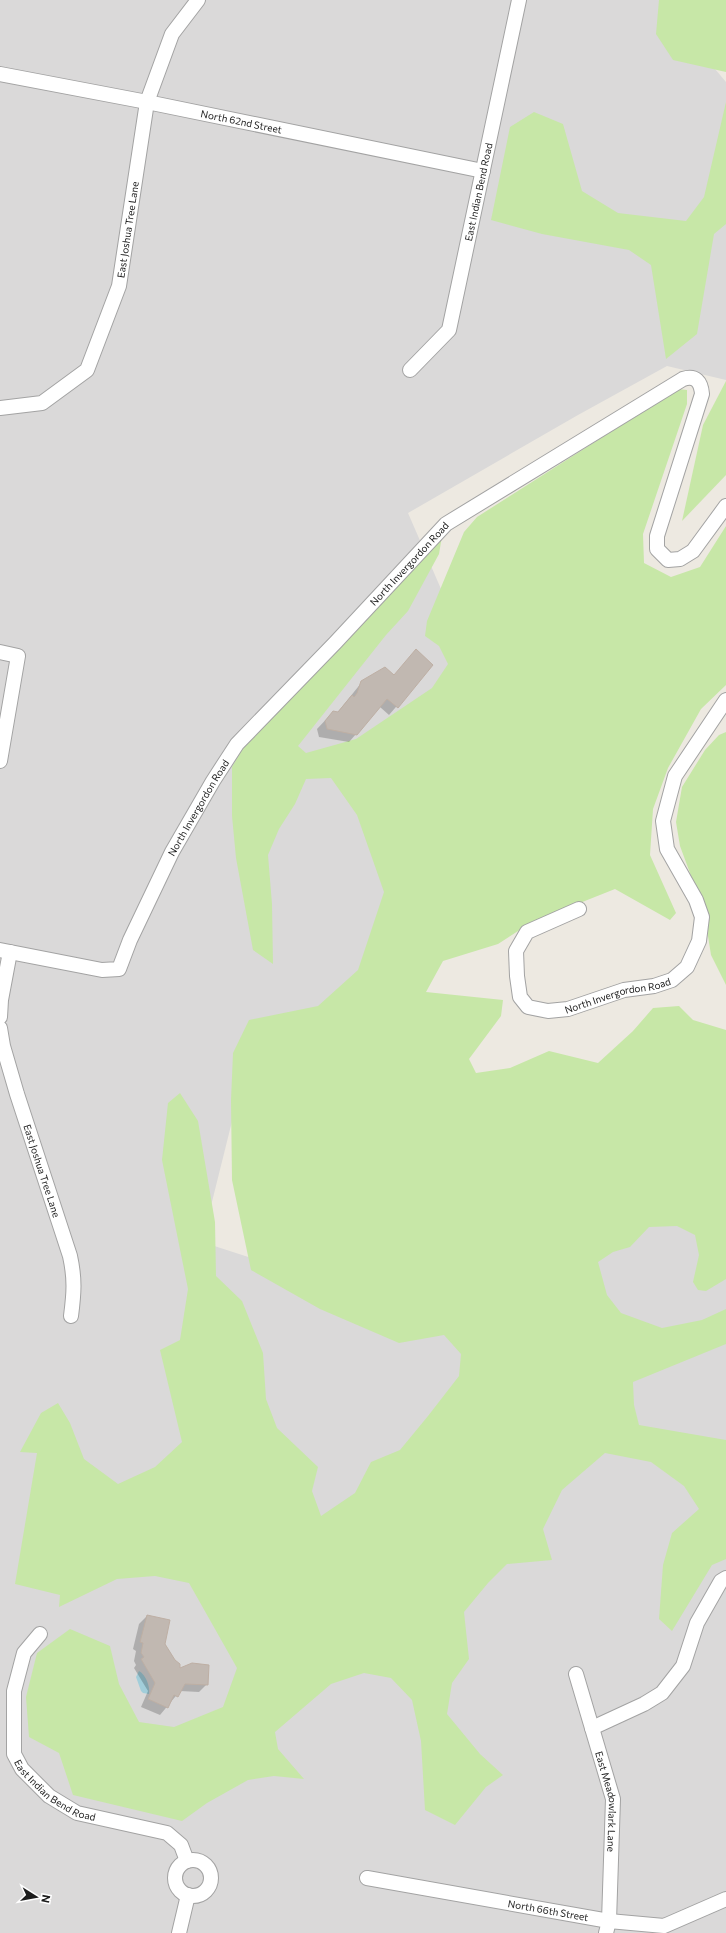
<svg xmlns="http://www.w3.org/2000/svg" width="726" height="1933" viewBox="0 0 726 1933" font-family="Commissioner,sans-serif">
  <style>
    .residential { fill: #dad9d9 }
    .grass { fill: #c7e7a7 }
    .water { fill: #a2ceda }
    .shadow { fill: #0003 }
    .building { fill: #c1b8b1; stroke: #beafa4 }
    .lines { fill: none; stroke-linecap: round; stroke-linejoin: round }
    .minor-casing { stroke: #a3a3a3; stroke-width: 16 }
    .minor { stroke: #fff; stroke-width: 14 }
    .labels { text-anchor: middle; stroke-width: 3.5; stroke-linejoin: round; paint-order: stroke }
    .street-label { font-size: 10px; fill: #1c1c1c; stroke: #fff }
  </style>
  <rect width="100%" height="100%" fill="#ede9e1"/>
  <polygon class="residential" points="0,0 681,0 677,24 726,82 726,380 667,366 578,415 408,513 481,681 358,1001 250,1049 202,1242 470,1329 548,1257 726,1185 726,1933 0,1933"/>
  <g class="grass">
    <polygon points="659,0 726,0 726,72 673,60 656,34"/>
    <polygon points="726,102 726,224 714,234 697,334 666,359 651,265 629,250 542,234 491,220 510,127 534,112 563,124 582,191 618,213 686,221 704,197"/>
    <polygon points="726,381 726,475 682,521 703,425"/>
    <polygon points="678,389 687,390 687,404 643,534 644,563 671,577 700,567 726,526 726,685 701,709 668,768 653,809 650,855 676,913 670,920 615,889 532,922 498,944 443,961 426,992 503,1000 501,1016 469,1059 476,1073 510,1068 549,1051 598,1063 633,1031 653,1008 679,1006 693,1020 726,1030 726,1279 706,1291 698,1290 693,1282 699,1255 695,1235 677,1226 649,1227 630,1247 613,1252 598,1262 607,1295 621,1313 662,1328 702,1320 726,1309 726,1344 633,1382 634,1405 639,1425 726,1440 726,1559 712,1565 672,1631 659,1619 663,1565 672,1533 699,1509 684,1486 651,1462 605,1453 562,1490 543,1529 552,1560 507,1564 488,1583 464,1612 469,1659 452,1683 447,1714 480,1754 503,1775 486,1787 455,1825 425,1810 421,1741 412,1700 391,1678 364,1673 331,1684 275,1732 278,1749 304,1779 274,1776 248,1780 207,1803 182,1821 73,1795 59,1753 29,1737 26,1697 37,1653 70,1629 110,1646 119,1684 139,1722 174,1727 223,1707 237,1668 189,1583 155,1576 117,1579 59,1607 60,1595 15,1584 37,1453 20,1452 41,1413 58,1403 70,1423 84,1459 118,1484 155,1467 182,1442 160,1350 180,1340 188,1289 162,1160 168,1103 180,1093 198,1121 215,1222 216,1276 242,1301 263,1353 266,1399 277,1428 318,1467 312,1491 321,1516 355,1493 371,1462 400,1450 428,1416 459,1376 461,1354 444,1335 399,1343 320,1309 251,1270 232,1180 231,1100 233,1053 249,1020 318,1006 358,970 384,892 357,815 331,778 306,779 295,804 279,829 268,855 272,904 273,964 253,950 236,858 232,816 232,767 243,748 363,624 442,536 439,554 408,611 386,635 298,746 306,753 356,739 432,688 448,664 439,646 425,636 427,621 464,532 477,517"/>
    <polygon points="726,732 726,985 711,955 704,911 680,846 676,822 682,787 705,750 719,735"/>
  </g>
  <path class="water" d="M139 1671C146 1675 150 1686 149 1694L143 1693 141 1691 136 1677Z"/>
  <g class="shadow">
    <polygon points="432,665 389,715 380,707 349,742 319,737 317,729 333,712 337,713 362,682 394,676"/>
    <polygon points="147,1616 180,1669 207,1684 199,1692 180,1691 160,1715 141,1707 148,1691 134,1668 136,1665 134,1661 136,1651 133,1649 139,1624"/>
  </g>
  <g class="building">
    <polygon points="416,649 433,665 398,708 387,699 357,735 327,729 325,721 333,711 338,712 352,695 354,697 357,693 361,681 385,667 394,675"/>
    <polygon points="147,1615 170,1620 165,1644 175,1660 180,1664 180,1668 192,1663 209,1665 208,1685 185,1684 178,1697 174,1695 168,1708 148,1699 155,1683 141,1659 144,1657 141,1653 143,1643 140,1642"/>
  </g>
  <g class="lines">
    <defs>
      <g id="minor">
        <path id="s1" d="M0 74 147 102 483 171"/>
        <path id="s2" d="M410 370 449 330 519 0"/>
        <path id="s3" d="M0 408 42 403 87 370 119 286 147 102 172 34 198 0"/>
        <polyline points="0,652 18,656 0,761"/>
        <path id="s4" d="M579 909 527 932 516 951 517 976 520 997 528 1007 548 1011 568 1009 624 990 654 986 672 980 687 967 699 941 702 917 696 900 667 849 663 821 675 776 726 700"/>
        <path id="s5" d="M0 950 102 970 119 969 130 940 172 852 213 781 237 744 335 643 446 524 683 379C696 375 701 382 702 394L657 536V549L668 560 680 559 693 551 726 506"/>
        <polyline points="0,1017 1,1000 10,952"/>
        <path id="s6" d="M0 1028 3 1046 17 1094 70 1256C75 1279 74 1293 71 1316"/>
        <path id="s7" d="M40 1634 24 1653 14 1691V1754L22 1769 49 1796 77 1813 167 1833 181 1845 187 1861"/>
        <path id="s8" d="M576 1674 613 1799 609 1921 606 1933"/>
        <polyline points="592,1728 644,1704 662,1693 683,1666 697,1623 721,1581 726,1578"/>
        <circle cx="193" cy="1878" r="18"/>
        <path id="s9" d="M367 1878 609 1921 664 1926 726 1899"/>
        <polyline points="179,1933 188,1895"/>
      </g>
    </defs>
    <use href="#minor" class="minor-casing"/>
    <use href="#minor" class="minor"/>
  </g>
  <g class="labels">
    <g class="street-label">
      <text dy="4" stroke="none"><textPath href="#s1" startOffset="246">North 62nd Street</textPath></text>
      <text dy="4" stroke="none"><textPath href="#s2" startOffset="197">East Indian Bend Road</textPath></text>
      <text dy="4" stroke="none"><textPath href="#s3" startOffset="245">East Joshua Tree Lane</textPath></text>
      <text dy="4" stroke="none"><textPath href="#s5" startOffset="625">North Invergordon Road</textPath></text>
      <text dy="4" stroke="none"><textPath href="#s5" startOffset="301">North Invergordon Road</textPath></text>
      <text dy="4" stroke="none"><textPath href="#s4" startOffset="230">North Invergordon Road</textPath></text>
      <text dy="4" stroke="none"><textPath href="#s6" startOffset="149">East Joshua Tree Lane</textPath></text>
      <text dy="4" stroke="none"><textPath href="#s7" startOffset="184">East Indian Bend Road</textPath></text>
      <text dy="4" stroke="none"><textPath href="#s8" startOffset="132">East Meadowlark Lane</textPath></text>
      <text dy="4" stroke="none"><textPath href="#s9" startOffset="184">North 66th Street</textPath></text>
    </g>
  </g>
  <g transform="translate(36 1897) rotate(101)" stroke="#ffffff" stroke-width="3" paint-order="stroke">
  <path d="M0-3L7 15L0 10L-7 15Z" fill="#1c1c1c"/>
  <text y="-6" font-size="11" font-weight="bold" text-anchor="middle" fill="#1c1c1c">N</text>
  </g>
</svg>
